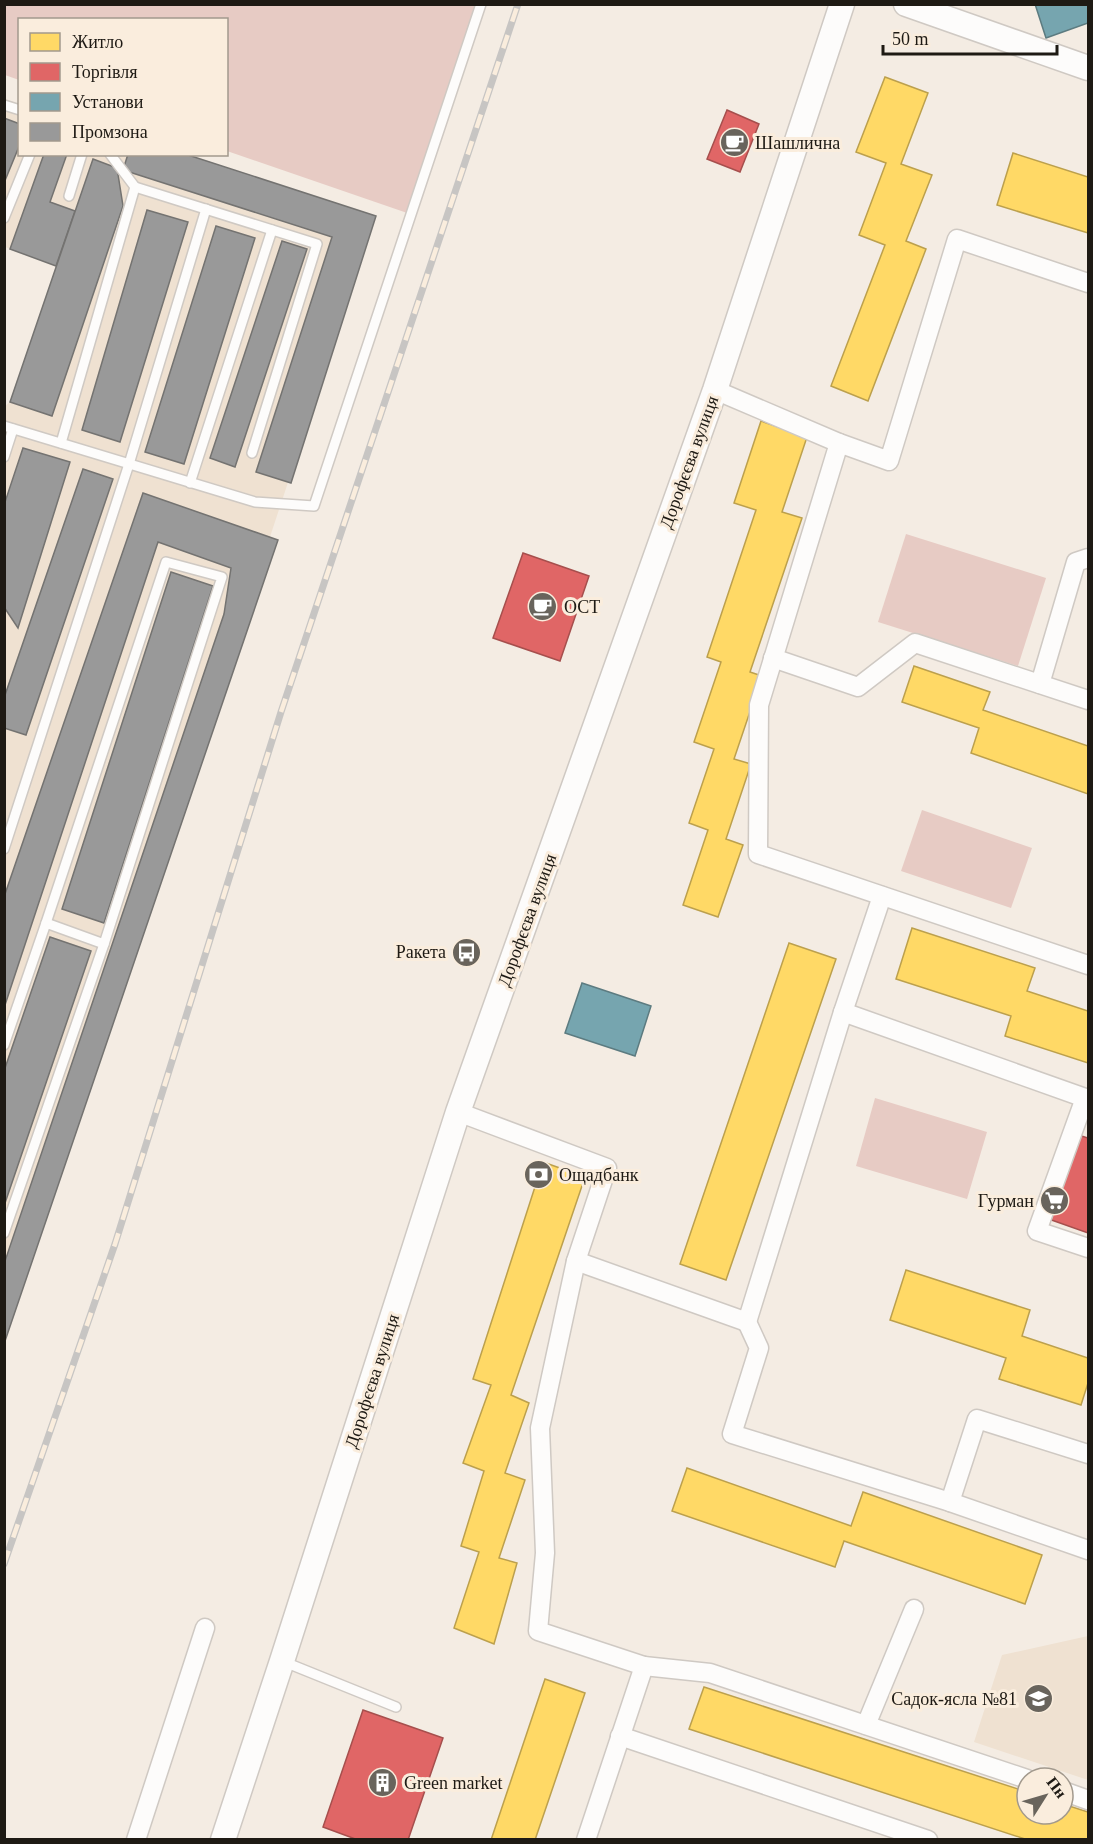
<svg xmlns="http://www.w3.org/2000/svg" width="1093" height="1844" viewBox="0 0 1093 1844" font-family="'Times New Roman',serif">
  <style>
    .built { fill: #efe1d1 }
    .green { fill: #e7cbc4 }
    .homes { fill: #ffd966; stroke: #bca04d; stroke-width: 1.5 }
    .shops { fill: #e06666; stroke: #a64f4d; stroke-width: 1.5 }
    .public { fill: #76a5af; stroke: #5c7b80; stroke-width: 1.5 }
    .industry { fill: #999; stroke: #747371; stroke-width: 1.5 }
    .lines { fill: none; stroke-linecap: round; stroke-linejoin: round }
    .service-casing { stroke: #cfc9c3; stroke-width: 12 }
    .minor-casing { stroke: #cfc9c3; stroke-width: 21 }
    .tertiary-casing { stroke: #cfc9c3; stroke-width: 27 }
    .service { stroke: #fdfcfb; stroke-width: 9 }
    .minor { stroke: #fdfcfb; stroke-width: 18 }
    .tertiary { stroke: #fdfcfb; stroke-width: 24 }
    .rail-casing { stroke: #c7c5c3; stroke-width: 7 }
    .rail { stroke: #faeddd; stroke-width: 4.5; stroke-dasharray: 14; stroke-linecap: butt }
    .labels { text-anchor: middle; stroke-width: 6; stroke-linejoin: round; paint-order: stroke }
    .poi-label { font-size: 18px; fill: #1e1a14; stroke: #faeddd; text-anchor: start }
    .street-label { font-size: 18px; fill: #1e1a14; stroke: #faeddd }
  </style>
  <rect width="100%" height="100%" fill="#f4ece3"/>
  <g class="built">
    <polygon points="5,99 19,104 20,154 180,155 376,216 5,1339 5,406 10,402 56,266 5,247"/>
    <polygon points="1088,1636 1088,1780 974,1742 1002,1655"/>
  </g>
  <g class="green">
    <polygon points="5,5 481,5 413,215 227,151 226,20 20,20 19,80 5,75"/>
    <polygon points="906,534 1046,578 1018,666 878,622"/>
    <polygon points="922,810 1032,848 1011,908 901,871"/>
    <polygon points="875,1098 987,1132 967,1199 856,1166"/>
  </g>
  <g class="homes">
    <polygon points="885,77 928,93 901,164 932,175 906,241 926,249 868,401 831,386 885,245 859,235 886,163 856,152"/>
    <polygon points="1013,153 1088,177 1088,233 997,205"/>
    <polygon points="761,421 807,437 782,512 802,518 750,672 762,676 734,759 751,764 726,839 743,845 718,917 683,905 708,830 689,823 714,749 694,742 721,662 707,657 756,510 734,503"/>
    <polygon points="914,666 990,692 983,710 1088,746 1088,794 971,753 979,728 902,702"/>
    <polygon points="912,928 1035,968 1027,991 1088,1011 1088,1063 1005,1036 1011,1016 896,979"/>
    <polygon points="789,943 836,959 726,1280 680,1264"/>
    <polygon points="543,1162 585,1177 511,1395 529,1403 505,1473 525,1480 499,1558 517,1563 494,1644 454,1628 479,1552 461,1546 484,1471 463,1463 491,1385 473,1379"/>
    <polygon points="906,1270 1030,1310 1022,1336 1088,1358 1088,1383 1081,1405 999,1379 1006,1358 890,1320"/>
    <polygon points="687,1468 851,1526 863,1492 1042,1555 1025,1604 844,1541 835,1567 672,1511"/>
    <polygon points="545,1679 585,1693 535,1840 491,1840"/>
    <polygon points="704,1687 1027,1792 1027,1814 1063,1814 1063,1804 1088,1812 1088,1840 1028,1840 689,1729"/>
  </g>
  <g class="shops">
    <polygon points="727,110 759,124 740,172 707,159"/>
    <polygon points="523,553 589,576 560,661 493,638"/>
    <polygon points="1072,1133 1088,1138 1088,1233 1043,1217"/>
    <polygon points="363,1710 443,1738 408,1840 358,1840 323,1827"/>
  </g>
  <g class="public">
    <polygon points="1035,4 1088,4 1088,23 1046,38"/>
    <polygon points="582,983 651,1006 635,1056 565,1033"/>
  </g>
  <g class="industry">
    <polygon points="4,118 20,124 20,144 4,183"/>
    <polygon points="44,154 67,154 50,202 75,211 56,266 10,249"/>
    <polygon points="128,154 185,154 376,216 291,483 256,472 332,237 123,170"/>
    <polygon points="93,159 117,168 123,206 52,416 10,402"/>
    <polygon points="147,210 188,222 120,442 82,430"/>
    <polygon points="216,226 255,238 184,464 145,452"/>
    <polygon points="282,241 307,249 235,467 210,458"/>
    <polygon points="23,448 70,462 18,628 4,607 4,505"/>
    <polygon points="83,469 113,479 26,735 4,728 4,698"/>
    <polygon points="143,493 278,540 4,1344 4,1264 224,614 231,568 158,542 4,1008 4,897"/>
    <polygon points="171,572 213,586 104,923 62,909"/>
    <polygon points="50,937 91,951 4,1206 4,1071"/>
  </g>
  <g class="lines">
    <defs>
      <g id="service">
        <polyline points="4,105 20,110"/>
        <polyline points="135,187 317,244 252,453"/>
        <polyline points="69,196 82,154"/>
        <polyline points="4,218 30,154"/>
        <polyline points="4,426 255,502 314,506 481,4"/>
        <polyline points="61,443 135,187 110,154"/>
        <polyline points="4,457 13,429"/>
        <polyline points="190,483 272,230"/>
        <polyline points="4,849 129,464 206,209"/>
        <polyline points="46,923 166,562 222,577 104,944"/>
        <polyline points="4,1045 46,923 104,944 4,1233"/>
        <polyline points="282,1661 396,1707"/>
      </g>
      <g id="minor">
        <polyline points="715,390 839,443 759,705 758,854 1088,965"/>
        <polyline points="839,443 889,461 957,239 1088,283"/>
        <polyline points="773,658 858,687 915,643 1088,700"/>
        <polyline points="1040,684 1076,562 1088,558"/>
        <polyline points="843,1012 1088,1099"/>
        <polyline points="1085,1098 1037,1231 1088,1248"/>
        <polyline points="458,1112 607,1168 576,1261 747,1322 843,1012 882,896"/>
        <polyline points="576,1261 540,1428 545,1553 538,1631 644,1666 586,1840"/>
        <polyline points="747,1322 759,1348 732,1434 950,1502 977,1419 1088,1454"/>
        <polyline points="950,1502 1088,1550"/>
        <polyline points="644,1666 710,1673 1027,1779"/>
        <polyline points="866,1725 914,1609"/>
        <polyline points="620,1736 928,1840"/>
        <polyline points="1063,1791 1088,1800"/>
        <polyline points="136,1840 205,1628"/>
      </g>
      <g id="tertiary">
        <polyline points="906,4 1088,68"/>
        <polyline points="223,1840 282,1661 458,1112 715,390 842,4"/>
      </g>
    </defs>
    <use href="#service" class="service-casing"/>
    <use href="#minor" class="minor-casing"/>
    <use href="#tertiary" class="tertiary-casing"/>
    <use href="#service" class="service"/>
    <use href="#minor" class="minor"/>
    <use href="#tertiary" class="tertiary"/>
    <defs>
      <polyline id="rail" points="4,1564 115,1244 281,712 518,4"/>
    </defs>
    <use href="#rail" class="rail-casing"/>
    <use href="#rail" class="rail"/>
  </g>
  <defs>
    <symbol id="cafe-disc" viewBox="-11 -11 22 22"><circle r="9.5" fill="#69645c" stroke="#faeddd"/><path d="M-5.5-4.5H6V0H3Q3 3.5 0 3.5H-2.5Q-5.5 3.5-5.5 0ZM3-3.2v2h1.7v-2ZM-6 4.5H4V6H-6Z" fill="#fff"/></symbol>
    <symbol id="bus-disc" viewBox="-11 -11 22 22"><circle r="9.5" fill="#69645c" stroke="#faeddd"/><path d="M-5-6H5V4H4V6H2V4H-2V6H-4V4H-5ZM-3.5-4V0h7V-4ZM-3.5 1.2v1.5H-2V1.2ZM2 1.2v1.5H3.5V1.2Z" fill="#fff"/></symbol>
    <symbol id="bank-disc" viewBox="-11 -11 22 22"><circle r="9.5" fill="#69645c" stroke="#faeddd"/><path d="M-6-4H6V4H-6ZM0-2.3a2.3 2.3 0 1 0 0 4.6a2.3 2.3 0 1 0 0-4.6Z" fill="#fff"/></symbol>
    <symbol id="supermarket-disc" viewBox="-11 -11 22 22"><circle r="9.5" fill="#69645c" stroke="#faeddd"/><path d="M-6-5.5h2.5l.6 2H6L4.5 2H-2.5L-4.4-4H-6ZM-1.5 3.2a1.3 1.3 0 1 0 .1 0ZM3 3.2a1.3 1.3 0 1 0 .1 0Z" fill="#fff"/></symbol>
    <symbol id="school-disc" viewBox="-11 -11 22 22"><circle r="9.5" fill="#69645c" stroke="#faeddd"/><path d="M0-5L7-2L0 1L-7-2ZM-4 1L0 2.5L4 1V4Q0 6-4 4Z" fill="#fff"/></symbol>
    <symbol id="building-disc" viewBox="-11 -11 22 22"><circle r="9.5" fill="#69645c" stroke="#faeddd"/><path d="M-4-6H4V6H1V3H-1V6H-4ZM-2.5-4.3h1.7v1.8h-1.7ZM.8-4.3h1.7v1.8H.8ZM-2.5-1h1.7V.8h-1.7ZM.8-1h1.7V.8H.8Z" fill="#fff"/></symbol>
  </defs>
  <g fill-rule="evenodd">
    <use href="#cafe-disc" x="718" y="126" width="33" height="33"/>
    <use href="#cafe-disc" x="526" y="590" width="33" height="33"/>
    <use href="#bus-disc" x="450" y="936" width="33" height="33"/>
    <use href="#bank-disc" x="522" y="1158" width="33" height="33"/>
    <use href="#supermarket-disc" x="1038" y="1184" width="33" height="33"/>
    <use href="#school-disc" x="1022" y="1682" width="33" height="33"/>
    <use href="#building-disc" x="366" y="1766" width="33" height="33"/>
  </g>
  <g class="labels">
    <g class="poi-label">
      <text x="755" y="149">Шашлична</text>
      <text x="564" y="613">ОСТ</text>
      <text x="446" y="958" text-anchor="end">Ракета</text>
      <text x="559" y="1181">Ощадбанк</text>
      <text x="1034" y="1207" text-anchor="end">Гурман</text>
      <text x="1017" y="1705" text-anchor="end">Садок-ясла №81</text>
      <text x="404" y="1789">Green market</text>
    </g>
    <g class="street-label">
      <text transform="translate(689 462) rotate(-70)" y="6">Дорофєєва вулиця</text>
      <text transform="translate(527 920) rotate(-70)" y="6">Дорофєєва вулиця</text>
      <text transform="translate(372 1381) rotate(-72)" y="6">Дорофєєва вулиця</text>
    </g>
  </g>
  <rect width="1093" height="1844" fill="none" stroke="#1e1a14" stroke-width="12"/>
  <rect x="18" y="18" width="210" height="138" fill="#faeddd" stroke="#a2998d" stroke-width="1.5"/>
  <rect x="30" y="33" width="30" height="18" fill="#ffd966" stroke="#a2998d" stroke-width="1.5"/>
  <text x="72" y="48" font-size="18" fill="#1e1a14">Житло</text>
  <rect x="30" y="63" width="30" height="18" fill="#e06666" stroke="#a2998d" stroke-width="1.5"/>
  <text x="72" y="78" font-size="18" fill="#1e1a14">Торгівля</text>
  <rect x="30" y="93" width="30" height="18" fill="#76a5af" stroke="#a2998d" stroke-width="1.5"/>
  <text x="72" y="108" font-size="18" fill="#1e1a14">Установи</text>
  <rect x="30" y="123" width="30" height="18" fill="#999999" stroke="#a2998d" stroke-width="1.5"/>
  <text x="72" y="138" font-size="18" fill="#1e1a14">Промзона</text>
  <g transform="translate(1045 1796) rotate(53)"><circle r="28" fill="#faeddd" stroke="#a2998d" stroke-width="1.5"/>
  <path d="M0-4.5L10 22L0 15L-10 22Z" fill="#69645c"/>
  <text y="-9" font-size="16" font-weight="bold" text-anchor="middle" fill="#1e1a14">Пн</text>
  </g>
  <path d="M883 45v9h174v-9" fill="none" stroke="#1e1a14" stroke-width="3"/>
  <text x="892" y="45" font-size="18" fill="#1e1a14" stroke="#faeddd" stroke-width="4.5" paint-order="stroke">50 m</text>
</svg>
